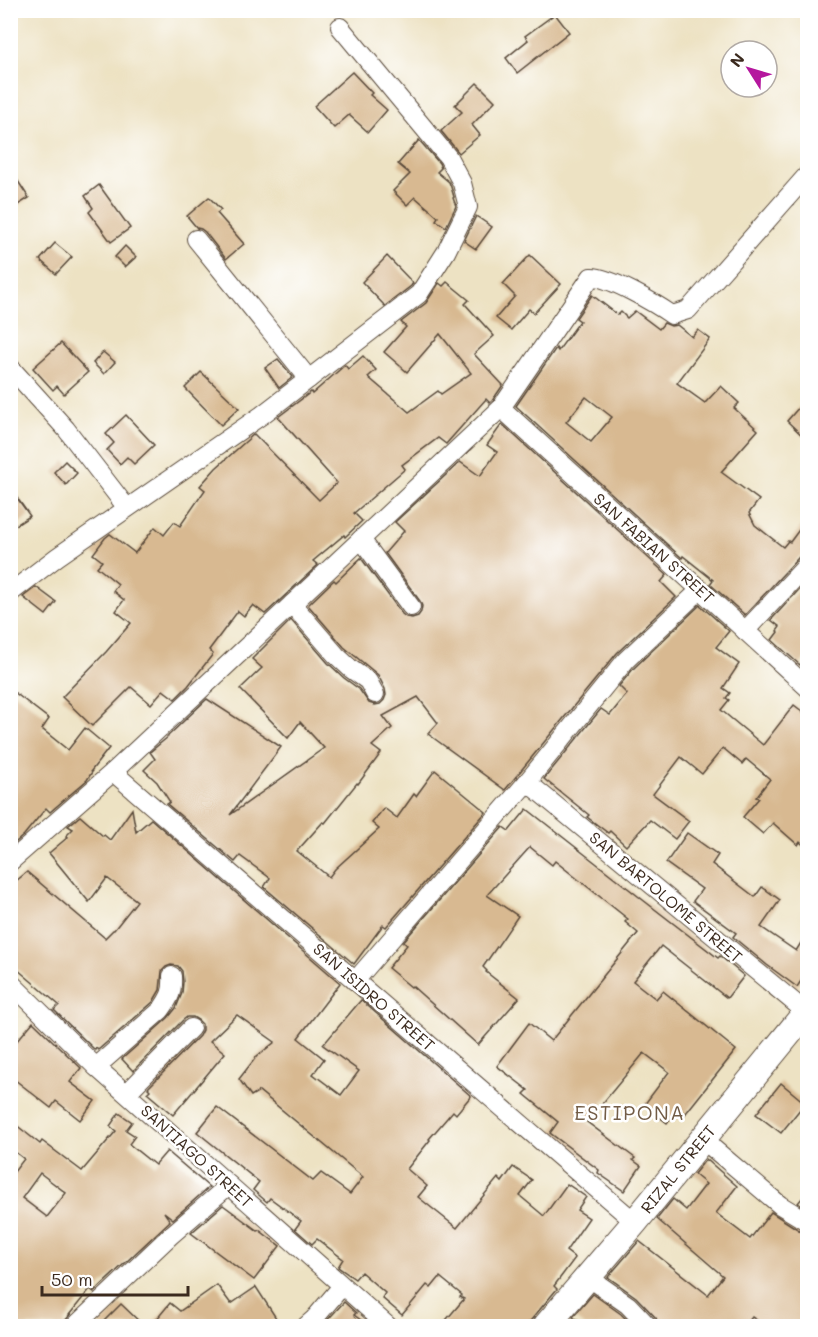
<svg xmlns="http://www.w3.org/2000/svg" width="818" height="1337" viewBox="0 0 818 1337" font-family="Mali,sans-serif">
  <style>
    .building { fill: #d8b991; fill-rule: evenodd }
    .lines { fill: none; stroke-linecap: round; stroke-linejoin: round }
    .minor-casing { stroke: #564637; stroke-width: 20 }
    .secondary-casing { stroke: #564637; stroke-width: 28 }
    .minor { stroke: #fff; stroke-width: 18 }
    .secondary { stroke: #fff; stroke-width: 26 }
    .labels { text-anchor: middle; stroke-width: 5; stroke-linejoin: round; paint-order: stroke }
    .street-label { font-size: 16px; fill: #3b2a1e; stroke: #fff }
    .quarter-label { font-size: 20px; letter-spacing: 1.5px; fill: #725c46; stroke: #fff }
  </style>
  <rect width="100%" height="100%" fill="#fff"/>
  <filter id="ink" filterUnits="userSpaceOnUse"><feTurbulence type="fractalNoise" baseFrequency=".0167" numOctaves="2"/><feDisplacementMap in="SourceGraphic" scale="12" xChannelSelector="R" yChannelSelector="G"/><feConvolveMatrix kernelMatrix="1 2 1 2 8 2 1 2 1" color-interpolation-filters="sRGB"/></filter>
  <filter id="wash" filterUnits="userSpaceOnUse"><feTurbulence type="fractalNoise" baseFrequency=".008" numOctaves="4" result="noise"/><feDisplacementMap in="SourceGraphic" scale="24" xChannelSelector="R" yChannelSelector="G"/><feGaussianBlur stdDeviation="1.35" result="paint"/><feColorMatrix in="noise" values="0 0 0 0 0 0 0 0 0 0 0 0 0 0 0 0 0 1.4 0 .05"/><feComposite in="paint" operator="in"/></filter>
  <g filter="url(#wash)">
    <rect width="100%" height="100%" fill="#ede2c3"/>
    <g id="blocks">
      <g class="building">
        <polygon points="555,14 569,32 517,73 506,58 528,40 525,36"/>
        <polygon points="352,72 372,93 370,95 387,110 368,132 349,115 334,128 314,106"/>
        <polygon points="477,83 495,101 472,125 480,135 459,153 441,131 462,112 455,105"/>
        <polygon points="419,140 439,163 441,168 437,172 449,182 451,187 454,197 453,198 456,206 446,227 436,220 438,217 415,197 407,205 393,191 410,174 398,164"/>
        <polygon points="10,169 29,198 10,210"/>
        <polygon points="99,185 130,228 111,242 89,212 93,208 85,196"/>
        <polygon points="209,197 221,210 217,213 244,244 226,259 205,232 201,229 197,228 187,216"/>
        <polygon points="476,216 492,227 476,249 464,241"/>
        <polygon points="55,243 72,257 56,274 40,260"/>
        <polygon points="125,246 136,257 125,267 115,257"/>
        <polygon points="530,255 561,284 534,313 529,309 511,330 496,318 515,296 503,284"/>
        <polygon points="387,256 413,283 411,286 385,306 362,282"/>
        <polygon points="447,282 469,300 465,304 494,336 474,354 503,385 492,401 490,403 486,399 446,444 438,438 402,465 405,469 354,513 362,521 345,537 344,535 313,561 318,565 265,614 253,605 244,616 238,611 209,650 213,654 188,686 175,699 163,690 151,704 131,687 92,726 62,697 106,652 131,623 116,611 124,600 113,591 118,584 97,567 102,561 93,554 105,538 110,534 135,553 155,527 164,535 174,522 180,526 205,490 200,486 216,468 254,434 319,500 337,483 278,417 311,392 312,394 345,365 348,369 363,356 376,370 368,377 409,412 438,391 441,394 471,373 440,334 407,372 384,352 406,327 401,322 426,303 439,283 443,286"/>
        <path d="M592 295 618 315 621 312 627 318 635 311 659 329 664 323 671 326 677 325 692 337 698 330 710 339 677 383 705 403 721 386 739 403 734 408 758 430 721 472 759 500 749 513 755 525 783 547 788 541 790 542 807 519V553L800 556 745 615 710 584 713 580 683 556 682 558 516 406 556 348 558 351 580 321 576 318ZM586 397 612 417 591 442 566 422Z"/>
        <polygon points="61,343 88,372 64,394 57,386 53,390 33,368"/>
        <polygon points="103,352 115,362 104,374 93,363"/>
        <polygon points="278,359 293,377 279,388 265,368"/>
        <polygon points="201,372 239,408 221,425 185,388"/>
        <polygon points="807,398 807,440 787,421"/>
        <polygon points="126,415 154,445 134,464 127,457 120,464 107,450 114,443 106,434"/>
        <polygon points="502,424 667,575 661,582 676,597 617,653 505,790 428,734 438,723 418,697 383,716 392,728 372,746 381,753 358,784 357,783 325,823 323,822 297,851 329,877 335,869 379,829 372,823 384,808 397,818 414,794 416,796 435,770 486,812 386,927 383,925 354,964 264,887 270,878 240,856 235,862 167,804 170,802 157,782 144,770 155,759 150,752 168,737 168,736 207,699 281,747 230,815 324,748 300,722 288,738 240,689 262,668 252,659 291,620 328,663 344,678 359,689 369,703 375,705 380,704 384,700 386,695 385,689 378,675 344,647 308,605 334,580 336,582 361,558 402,614 406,617 412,618 418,616 421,612 422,606 420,601 385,553 404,531 395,522 460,462 480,476 497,452 487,445"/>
        <polygon points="65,461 77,473 66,485 54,472"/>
        <polygon points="10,488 30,516 10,529"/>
        <polygon points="807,581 807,656 800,665 772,640 778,632 777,631 780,627 771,620"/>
        <polygon points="36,587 56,602 46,615 23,597"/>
        <polygon points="700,605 729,631 716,647 739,664 723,688 730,693 726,698 729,700 721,710 763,745 794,705 807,715 807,848 800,842 798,845 773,823 763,834 743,817 759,798 756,797 770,779 746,759 742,764 723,748 702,774 681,757 653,794 689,821 675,839 650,820 626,846 610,831 608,833 587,817 589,815 544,779 601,709 610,715 627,694 619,686 634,668"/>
        <polygon points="10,689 49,719 42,729 68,750 85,728 109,748 91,771 92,772 87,780 50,812 46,808 24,835 10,847"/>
        <polygon points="132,809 136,832 151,819 340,983 298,1038 324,1059 313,1074 341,1095 359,1071 323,1045 361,1000 471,1096 456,1114 453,1111 429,1139 430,1140 407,1169 427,1186 418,1197 457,1228 498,1178 502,1182 513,1167 532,1180 520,1196 544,1216 567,1184 586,1197 577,1210 589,1218 566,1251 575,1258 554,1286 557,1289 526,1326 441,1326 464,1299 460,1297 462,1295 440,1277 431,1288 427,1285 402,1315 382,1298 385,1293 361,1272 355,1279 338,1267 343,1259 317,1239 312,1244 295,1229 301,1221 270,1198 267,1202 253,1190 259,1182 197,1132 217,1107 313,1181 321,1173 350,1194 363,1177 259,1091 251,1096 239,1079 257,1056 275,1042 237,1015 210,1041 225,1053 173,1115 147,1093 150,1090 148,1088 199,1036 202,1030 202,1024 198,1020 193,1017 187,1017 183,1020 133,1071 122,1059 168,1018 176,1008 182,993 183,982 182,971 178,966 171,965 166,967 162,971 160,990 153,1002 98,1050 96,1048 95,1050 54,1010 59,1005 10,963 10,886 27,872 105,938 113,930 114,930 137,901 107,878 89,902 49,853 68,837 66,836 73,829 68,826 80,816 103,836 104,835 110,840"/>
        <polygon points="527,809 643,900 718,958 720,956 744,976 727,998 661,946 633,981 656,999 663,991 736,1050 682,1118 675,1113 667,1123 644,1105 669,1072 644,1053 587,1122 635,1158 633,1160 641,1166 624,1191 598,1173 599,1170 550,1133 558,1122 524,1094 528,1090 497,1066 529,1023 551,1041 638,933 625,922 628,919 555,861 552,865 530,847 487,895 518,916 483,967 487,971 486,972 519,998 478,1045 412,986 411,987 388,968 407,945 403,942 503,827 509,831"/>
        <polygon points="687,833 718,855 712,864 755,897 762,887 780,900 761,927 796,951 807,933 807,972 797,987 767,965 733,937 736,933 693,901 702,889 666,863"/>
        <polygon points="33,1022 81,1068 70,1082 95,1101 80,1120 56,1101 51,1108 10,1076 10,1049"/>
        <polygon points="781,1083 805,1103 781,1133 756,1114"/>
        <path d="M119 1113 132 1122 126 1130 135 1136 129 1144 155 1165 167 1151 209 1187 173 1219 164 1212 170 1221 94 1292 90 1289 69 1315H70L64 1322V1326H10V1177L24 1159 10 1148V1120L40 1144 42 1141 82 1171 116 1131 110 1126ZM40 1173 66 1193 47 1217 22 1198Z"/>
        <polygon points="706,1159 737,1186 716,1213 750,1239 771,1212 802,1232 807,1233 807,1326 766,1326 752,1317 745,1326 659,1326 656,1318 636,1297 608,1277 639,1241 708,1295 723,1276 657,1219 673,1199 686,1210 706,1184 694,1174"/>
        <polygon points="807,1192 807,1209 798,1203"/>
        <polygon points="223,1205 258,1231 259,1230 280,1246 254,1280 191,1233"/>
        <polygon points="217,1285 231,1304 256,1287 276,1318 264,1326 151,1326 170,1303 180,1311"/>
        <polygon points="593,1294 621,1314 633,1326 585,1326 573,1317"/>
        <polygon points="344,1302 356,1313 354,1315 369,1326 322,1326"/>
        <polygon points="121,1304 144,1326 99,1326"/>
      </g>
    </g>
  </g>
  <g filter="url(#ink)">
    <use href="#blocks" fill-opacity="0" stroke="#564637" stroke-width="1.5"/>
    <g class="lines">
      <defs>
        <g id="minor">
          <polyline points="196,239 309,379"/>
          <polyline points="10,367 66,429 127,508"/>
          <polyline points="501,408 808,688"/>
          <polyline points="361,539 411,607"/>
          <polyline points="10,593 57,557 262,415 419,294 446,252 468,207 462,183 448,157 340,27"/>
          <polyline points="292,604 336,655 351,669 368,681 375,694"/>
          <polyline points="745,631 808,564"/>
          <polyline points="113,772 635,1222"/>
          <polyline points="527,782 806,1012"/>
          <path d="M10 862 113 772 501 408 591 277C609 276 656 304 672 315L688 310 808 174"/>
          <polyline points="355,981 527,782 626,660 700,590"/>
          <polyline points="10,982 96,1067 388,1326"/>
          <path d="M96 1067 161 1010C170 997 173 992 172 976"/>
          <polyline points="127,1093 191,1028"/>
          <polyline points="702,1139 780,1205 808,1222"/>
          <polyline points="588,1277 628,1305 648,1326"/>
          <polyline points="75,1326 170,1236 229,1185"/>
          <polyline points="306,1326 314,1319 342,1286"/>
        </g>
        <polyline id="secondary" points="546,1326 635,1222 808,1010"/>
      </defs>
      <use href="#minor" class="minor-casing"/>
      <use href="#secondary" class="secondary-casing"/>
      <use href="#minor" class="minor"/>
      <use href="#secondary" class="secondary"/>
    </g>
  </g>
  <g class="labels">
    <g class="street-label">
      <text transform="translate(654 548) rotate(42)" y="6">SAN FABIAN STREET</text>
      <text transform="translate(666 897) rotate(40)" y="6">SAN BARTOLOME STREET</text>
      <text transform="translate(374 997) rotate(41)" y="6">SAN ISIDRO STREET</text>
      <text transform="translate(197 1156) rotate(42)" y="6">SANTIAGO STREET</text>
      <text transform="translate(678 1169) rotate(-51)" y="6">RIZAL STREET</text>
    </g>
    <g class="quarter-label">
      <text x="630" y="1120">ESTIPONA</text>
    </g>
  </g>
  <rect width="818" height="1337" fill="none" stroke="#fff" stroke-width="36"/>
  <g transform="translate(749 69) rotate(307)"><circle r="28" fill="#ffffff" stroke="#b1aaa5" stroke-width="1.5"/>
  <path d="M0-4.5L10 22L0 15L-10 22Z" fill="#b5179e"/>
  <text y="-9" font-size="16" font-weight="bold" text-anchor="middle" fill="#3b2a1e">N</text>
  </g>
  <path d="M42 1286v9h146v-9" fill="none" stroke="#3b2a1e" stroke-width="3"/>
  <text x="51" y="1286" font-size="18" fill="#3b2a1e" stroke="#ffffff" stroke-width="4.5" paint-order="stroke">50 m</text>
</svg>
